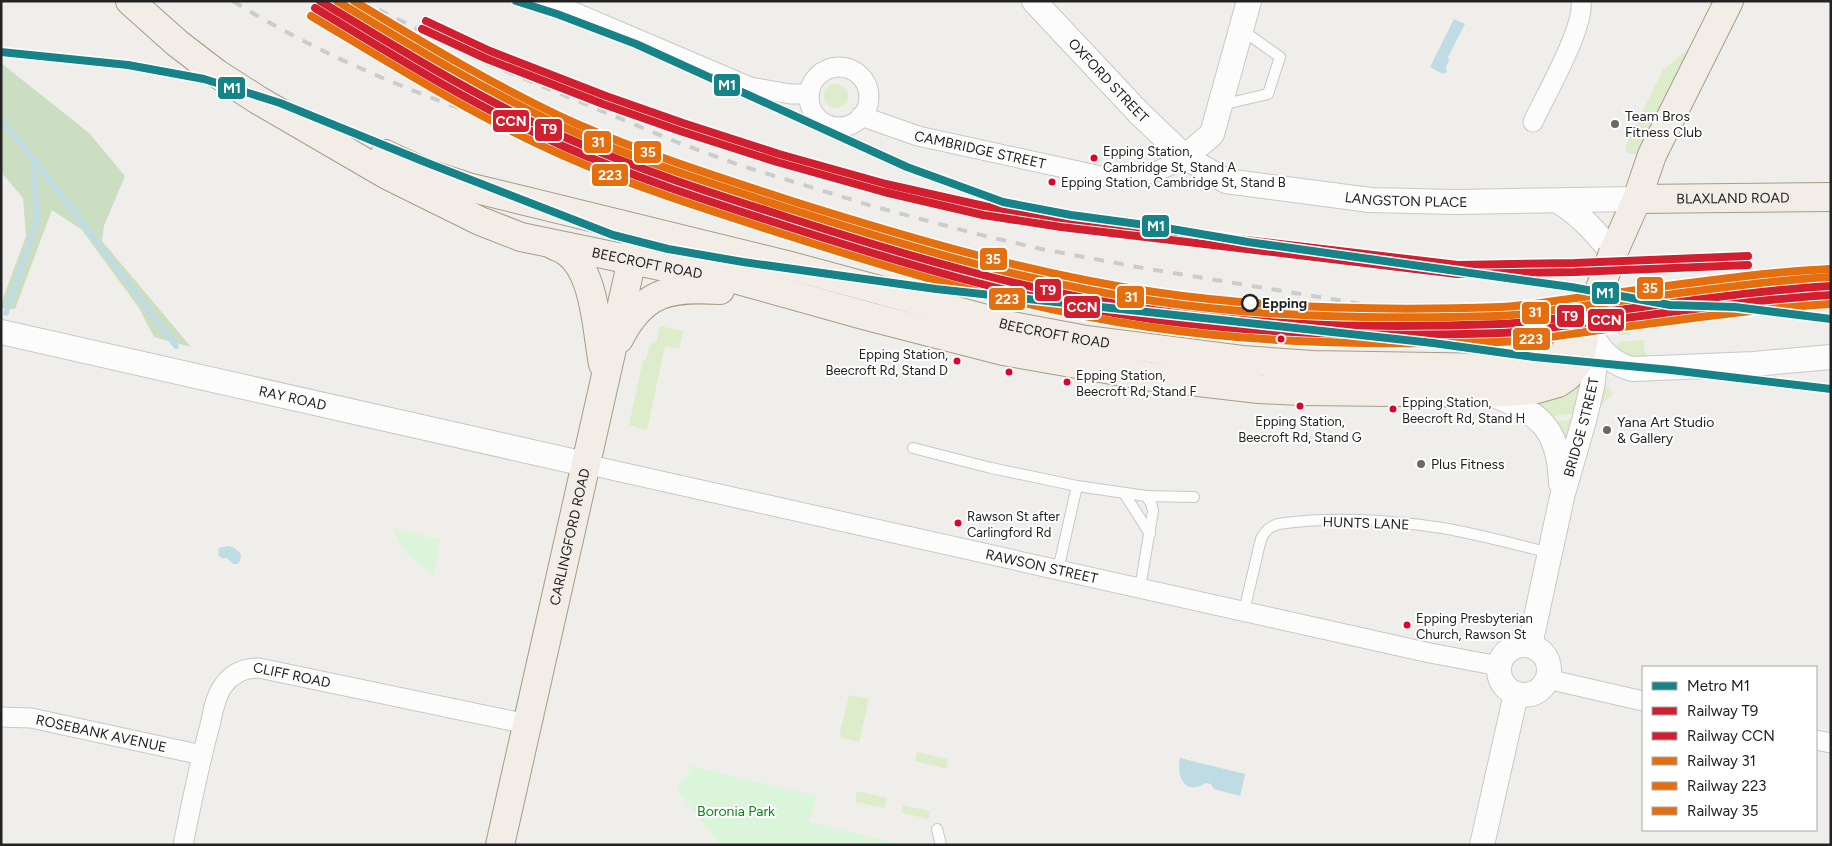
<svg xmlns="http://www.w3.org/2000/svg" width="1832" height="846" viewBox="0 0 1832 846" font-family="Figtree,sans-serif">
  <style>
    .grass { fill: #ddeccb }
    .forest { fill: #cbdec1 }
    .park { fill: #daf5da }
    .water { fill: #bfdbe3 }
    .lines { fill: none; stroke-linecap: round; stroke-linejoin: round }
    .stream { stroke: #bfdbe3; stroke-width: 5.5 }
    .service-casing { stroke: #c9c8c7; stroke-width: 12 }
    .minor-casing { stroke: #c9c8c7; stroke-width: 21 }
    .tertiary-casing { stroke: #c9c8c7; stroke-width: 26 }
    .primary-casing { stroke: #a79c86; stroke-width: 30 }
    .service { stroke: #fdfcfc; stroke-width: 10 }
    .minor { stroke: #fdfcfc; stroke-width: 19 }
    .tertiary { stroke: #fdfcfc; stroke-width: 24 }
    .primary { stroke: #f3ede7; stroke-width: 28 }
    .rail { stroke: #ccc; stroke-width: 4; stroke-dasharray: 10 10; stroke-linecap: butt }
    .primary-bridge-casing { stroke: #a79c86; stroke-width: 30; stroke-linecap: butt }
    .primary-bridge { stroke: #f3ede7; stroke-width: 28 }
    .rail-1-casing { stroke: #fff; stroke-width: 11 }
    .rail-2-casing { stroke: #fff; stroke-width: 11 }
    .rail-3-casing { stroke: #fff; stroke-width: 11 }
    .rail-4-casing { stroke: #fff; stroke-width: 11 }
    .rail-5-casing { stroke: #fff; stroke-width: 11 }
    .rail-1 { stroke: #d11f2f; stroke-width: 8 }
    .rail-2 { stroke: #d11f2f; stroke-width: 8 }
    .rail-3 { stroke: #e56e0f; stroke-width: 8 }
    .rail-4 { stroke: #e56e0f; stroke-width: 8 }
    .rail-5 { stroke: #e56e0f; stroke-width: 8 }
    .metro-1-casing { stroke: #fff; stroke-width: 11 }
    .metro-1 { stroke: #168388; stroke-width: 8 }
    .poi-dot { fill: #6a6968; stroke: #fff; stroke-width: 2 }
    .bus-dot { fill: #e4002b; stroke: #fff; stroke-width: 2 }
    .stop-dot { fill: #fff; stroke: #222; stroke-width: 2.5 }
    .labels { text-anchor: middle; stroke-width: 4; stroke-linejoin: round; paint-order: stroke }
    .bus-label { font-size: 13px; fill: #222; stroke: #fff; text-anchor: start }
    .street-label { font-size: 14px; fill: #222; stroke: #fff }
    .poi-label { font-size: 14px; fill: #222; stroke: #fff; text-anchor: start }
    .stop-label { font-size: 14px; font-weight: bold; fill: #222; stroke: #fff; text-anchor: start }
    .park-label { font-size: 14px; fill: #0c8416; stroke: #fff }
    .line-badge { stroke: #fff; stroke-width: 2 }
    .badge-label { font-size: 14px; text-anchor: middle; font-weight: bold; fill: #fff }
  </style>
  <rect width="100%" height="100%" fill="#f0eeeb"/>
  <g class="grass">
    <polygon points="1687,50 1689,52 1637,154 1628,154 1625,147 1663,70"/>
    <circle cx="836" cy="96" r="12"/>
    <polygon points="1650,312 1650,317 1630,318 1630,335 1619,335 1613,327 1613,315"/>
    <polygon points="660,326 683,331 679,349 665,346 647,430 629,425 643,360 646,360 649,348 652,342 656,343"/>
    <polygon points="1644,340 1644,351 1646,351 1647,357 1629,358 1617,352 1617,342"/>
    <polygon points="1587,374 1578,413 1547,417 1535,404 1560,397"/>
    <polygon points="1608,386 1613,394 1601,405 1596,416 1600,393"/>
    <polygon points="1573,419 1569,450 1556,422"/>
    <polygon points="849,695 869,699 859,742 839,737"/>
    <polygon points="917,752 948,759 946,769 915,761"/>
    <polygon points="857,791 887,798 885,808 855,802"/>
    <polygon points="903,805 930,811 928,819 902,813"/>
  </g>
  <polygon class="forest" points="1,63 89,133 125,176 104,226 102,241 191,347 154,337 139,308 82,230 52,210 15,309 1,308 1,304 26,236 23,198 1,172"/>
  <g class="park">
    <polygon points="392,528 440,540 434,575 407,555"/>
    <polygon points="692,766 817,796 809,822 904,845 720,845 677,790"/>
  </g>
  <g class="water">
    <polygon points="1454,19 1465,24 1448,57 1449,61 1446,66 1447,72 1443,74 1430,67"/>
    <path d="M228 546 235 548 236 550 240 553 241 557 239 563C232 566 232 562 227 558 219 559 217 555 219 548Z"/>
    <path d="M1180 758 1245 774 1240 796 1214 789 1211 784 1206 783C1185 796 1176 777 1180 758Z"/>
  </g>
  <g class="lines">
    <g class="stream">
      <polyline points="1,121 33,158 176,346"/>
      <polyline points="6,313 37,221 33,158"/>
    </g>
    <defs>
      <g id="service">
        <polyline points="1221,105 1268,94 1280,57 1242,30"/>
        <polyline points="913,448 991,468 1077,486"/>
        <polyline points="1124,493 1150,534"/>
        <polyline points="1146,496 1194,497"/>
        <polyline points="1058,570 1077,486 1146,496 1151,503 1153,511 1140,588"/>
        <path d="M1244 611 1261 539C1265 531 1269 527 1278 524 1329 516 1391 520 1442 528 1478 534 1514 544 1550 553"/>
        <polyline points="937,829 941,845"/>
      </g>
      <g id="minor">
        <polyline points="548,1 750,87 791,94 809,94"/>
        <circle cx="839" cy="97" r="30"/>
        <path id="s1" d="M861 116 918 136 1110 178C1145 178 1155 174 1185 157"/>
        <path d="M1533 122C1545 96 1585 27 1581 1"/>
        <path id="s2" d="M585 464 1430 653 1499 666"/>
        <polyline points="1547,679 1643,701"/>
        <path id="s3" d="M1 717 31 718 202 755"/>
        <polyline points="1816,740 1831,743"/>
        <path id="s4" d="M183 845C191 805 199 765 210 725 213 712 215 697 223 686 232 673 244 668 259 668L527 724"/>
      </g>
      <g id="tertiary">
        <path id="s5" d="M1034 1 1139 113 1185 157 1226 181 1370 200 1456 202 1637 199"/>
        <polyline points="1185,157 1212,134 1249,1"/>
        <path d="M1558 201C1581 215 1596 233 1613 253"/>
        <path id="s6" d="M1 332 585 464"/>
        <path d="M1592 336C1602 353 1614 365 1633 369L1754 364 1831 357"/>
        <path d="M1489 393C1539 413 1559 426 1561 483"/>
        <circle cx="1524" cy="670" r="25"/>
        <path id="s7" d="M1530 645 1562 497 1585 417 1593 382 1595 361 1587 328"/>
        <polyline points="1482,845 1516,694"/>
      </g>
      <g id="primary">
        <path id="s8" d="M130 1 177 43 216 73 258 100 387 175 480 221 521 237 665 267 738 280 867 316 1003 351 1146 376 1259 389 1301 391 1489 393 1533 390 1558 383 1568 376 1580 359 1586 327"/>
        <path id="s9" d="M385 154 426 173 468 187 787 265 1012 326 1086 340 1242 360 1312 365 1494 368 1533 366 1547 363 1560 357 1582 332"/>
        <path id="s10" d="M1637 199 1831 197"/>
        <path d="M555 246C596 258 596 329 603 364"/>
        <polyline points="1613,253 1637,199 1652,155 1729,1"/>
        <path d="M619 339C643 291 670 287 720 290"/>
        <path id="s11" d="M500 845 636 242"/>
      </g>
    </defs>
    <use href="#service" class="service-casing"/>
    <use href="#minor" class="minor-casing"/>
    <use href="#tertiary" class="tertiary-casing"/>
    <use href="#primary" class="primary-casing"/>
    <use href="#service" class="service"/>
    <use href="#minor" class="minor"/>
    <use href="#tertiary" class="tertiary"/>
    <use href="#primary" class="primary"/>
    <g class="rail">
      <path d="M233 1C369 86 523 131 675 181"/>
      <polyline points="361,1 484,62 679,143 739,165 872,206 973,233 1041,249 1143,268 1392,309 1451,313 1507,311 1622,299 1804,275 1831,274"/>
    </g>
    <defs>
      <polyline id="primary-bridge" points="1586,327 1613,253"/>
    </defs>
    <use href="#primary-bridge" class="primary-bridge-casing"/>
    <use href="#primary-bridge" class="primary-bridge"/>
    <defs>
      <g id="rail-1">
        <path d="M320 1C401 50 483 101 569 139 642 171 718 195 793 219 911 257 1031 292 1153 310 1268 327 1385 328 1501 324 1530 323 1558 318 1587 314 1668 304 1749 291 1831 286"/>
        <polyline points="426,21 490,51 606,96 683,123 779,154 886,184 984,206 1062,218 1458,265 1575,263 1748,256"/>
      </g>
      <g id="rail-2">
        <path d="M315 8C397 58 478 108 565 147 638 179 714 203 789 227 908 265 1028 301 1151 319 1266 335 1384 337 1500 333 1529 332 1557 326 1586 323 1668 313 1749 300 1831 295"/>
        <polyline points="422,29 487,59 603,104 680,131 777,162 884,192 983,215 1061,227 1457,274 1575,272 1748,265"/>
      </g>
      <path id="rail-3" d="M337 1C413 47 489 93 570 130 641 162 716 185 790 209 909 247 1030 283 1154 301 1267 318 1383 319 1497 316 1528 315 1559 309 1590 305 1670 295 1750 282 1830 277"/>
      <path id="rail-4" d="M311 16C393 65 474 116 562 155 634 187 711 211 786 235 905 273 1026 309 1149 327 1264 344 1382 345 1499 342 1530 341 1562 335 1593 331 1673 321 1751 309 1831 304"/>
      <path id="rail-5" d="M354 1C427 45 500 89 577 124 648 155 722 178 795 202 913 239 1032 274 1154 292 1268 309 1385 311 1500 307 1531 306 1562 299 1592 296 1672 286 1750 273 1830 269"/>
    </defs>
    <use href="#rail-1" class="rail-1-casing"/>
    <use href="#rail-2" class="rail-2-casing"/>
    <use href="#rail-3" class="rail-3-casing"/>
    <use href="#rail-4" class="rail-4-casing"/>
    <use href="#rail-5" class="rail-5-casing"/>
    <use href="#rail-1" class="rail-1"/>
    <use href="#rail-2" class="rail-2"/>
    <use href="#rail-3" class="rail-3"/>
    <use href="#rail-4" class="rail-4"/>
    <use href="#rail-5" class="rail-5"/>
    <defs>
      <g id="metro-1">
        <polyline points="516,1 557,14 636,44 907,167 1003,202 1071,215 1160,227 1248,242 1571,287 1670,305 1735,307 1831,319"/>
        <polyline points="1,52 128,65 204,79 280,103 430,164 613,235 668,249 743,262 936,289 1433,343 1534,357 1671,370 1831,389"/>
      </g>
    </defs>
    <use href="#metro-1" class="metro-1-casing"/>
    <use href="#metro-1" class="metro-1"/>
  </g>
  <g class="poi-dot">
    <circle cx="1615" cy="124" r="5"/>
    <circle cx="1607" cy="430" r="5"/>
    <circle cx="1421" cy="464" r="5"/>
  </g>
  <g class="bus-dot">
    <circle cx="1094" cy="158" r="4.5"/>
    <circle cx="1052" cy="182" r="4.5"/>
    <circle cx="1281" cy="339" r="4.5"/>
    <circle cx="957" cy="361" r="4.5"/>
    <circle cx="1009" cy="372" r="4.5"/>
    <circle cx="1067" cy="382" r="4.5"/>
    <circle cx="1300" cy="406" r="4.5"/>
    <circle cx="1393" cy="409" r="4.5"/>
    <circle cx="958" cy="523" r="4.5"/>
    <circle cx="1407" cy="625" r="4.5"/>
  </g>
  <circle class="stop-dot" cx="1250" cy="303" r="8"/>
  <g class="labels">
    <g class="bus-label">
      <text x="1103" y="156">Epping Station,<tspan x="1103" dy="16">Cambridge St, Stand A</tspan></text>
      <text x="1061" y="187">Epping Station, Cambridge St, Stand B</text>
      <text x="948" y="359" text-anchor="end">Epping Station,<tspan x="948" dy="16">Beecroft Rd, Stand D</tspan></text>
      <text x="1076" y="380">Epping Station,<tspan x="1076" dy="16">Beecroft Rd, Stand F</tspan></text>
      <text x="1402" y="407">Epping Station,<tspan x="1402" dy="16">Beecroft Rd, Stand H</tspan></text>
      <text x="1300" y="426" text-anchor="middle">Epping Station,<tspan x="1300" dy="16">Beecroft Rd, Stand G</tspan></text>
      <text x="967" y="521">Rawson St after<tspan x="967" dy="16">Carlingford Rd</tspan></text>
      <text x="1416" y="623">Epping Presbyterian<tspan x="1416" dy="16">Church, Rawson St</tspan></text>
    </g>
    <g class="street-label">
      <text dy="5" stroke="none"><textPath href="#s5" startOffset="109">OXFORD STREET</textPath></text>
      <text dy="5" stroke="none"><textPath href="#s1" startOffset="124">CAMBRIDGE STREET</textPath></text>
      <text dy="5" stroke="none"><textPath href="#s10" startOffset="96">BLAXLAND ROAD</textPath></text>
      <text dy="5" stroke="none"><textPath href="#s5" startOffset="446">LANGSTON PLACE</textPath></text>
      <text dy="5" stroke="none"><textPath href="#s8" startOffset="588">BEECROFT ROAD</textPath></text>
      <text dy="5" stroke="none"><textPath href="#s9" startOffset="694">BEECROFT ROAD</textPath></text>
      <text dy="5" stroke="none"><textPath href="#s6" startOffset="299">RAY ROAD</textPath></text>
      <text dy="5" stroke="none"><textPath href="#s7" startOffset="224">BRIDGE STREET</textPath></text>
      <text transform="translate(1366 523) rotate(2)" y="5">HUNTS LANE</text>
      <text dy="5" stroke="none"><textPath href="#s11" startOffset="316">CARLINGFORD ROAD</textPath></text>
      <text dy="5" stroke="none"><textPath href="#s2" startOffset="468">RAWSON STREET</textPath></text>
      <text dy="5" stroke="none"><textPath href="#s4" startOffset="240">CLIFF ROAD</textPath></text>
      <text dy="5" stroke="none"><textPath href="#s3" startOffset="102">ROSEBANK AVENUE</textPath></text>
    </g>
    <g class="poi-label">
      <text x="1625" y="121">Team Bros<tspan x="1625" dy="16">Fitness Club</tspan></text>
      <text x="1617" y="427">Yana Art Studio<tspan x="1617" dy="16">&amp; Gallery</tspan></text>
      <text x="1431" y="469">Plus Fitness</text>
    </g>
    <g class="stop-label">
      <text x="1262" y="308">Epping</text>
    </g>
    <g class="park-label">
      <text x="736" y="816">Boronia Park</text>
    </g>
  </g>
  <g class="line-badge">
    <rect x="713" y="73" width="28" height="24" rx="5" fill="#168388"/>
    <rect x="217" y="76" width="29" height="24" rx="5" fill="#168388"/>
    <rect x="492" y="109" width="38" height="24" rx="5" fill="#d11f2f"/>
    <rect x="534" y="118" width="29" height="24" rx="5" fill="#d11f2f"/>
    <rect x="583" y="130" width="29" height="24" rx="5" fill="#e56e0f"/>
    <rect x="633" y="140" width="29" height="24" rx="5" fill="#e56e0f"/>
    <rect x="591" y="163" width="38" height="24" rx="5" fill="#e56e0f"/>
    <rect x="1141" y="214" width="29" height="24" rx="5" fill="#168388"/>
    <rect x="979" y="247" width="29" height="24" rx="5" fill="#e56e0f"/>
    <rect x="1636" y="276" width="28" height="24" rx="5" fill="#e56e0f"/>
    <rect x="1034" y="278" width="28" height="24" rx="5" fill="#d11f2f"/>
    <rect x="1591" y="281" width="29" height="24" rx="5" fill="#168388"/>
    <rect x="1116" y="285" width="29" height="24" rx="5" fill="#e56e0f"/>
    <rect x="988" y="287" width="38" height="24" rx="5" fill="#e56e0f"/>
    <rect x="1063" y="295" width="38" height="24" rx="5" fill="#d11f2f"/>
    <rect x="1521" y="301" width="29" height="24" rx="5" fill="#e56e0f"/>
    <rect x="1556" y="304" width="29" height="24" rx="5" fill="#d11f2f"/>
    <rect x="1587" y="308" width="38" height="24" rx="5" fill="#d11f2f"/>
    <rect x="1512" y="327" width="39" height="24" rx="5" fill="#e56e0f"/>
  </g>
  <g class="badge-label">
    <text x="727" y="90">M1</text>
    <text x="232" y="93">M1</text>
    <text x="511" y="126">CCN</text>
    <text x="549" y="134">T9</text>
    <text x="598" y="147">31</text>
    <text x="648" y="157">35</text>
    <text x="610" y="180">223</text>
    <text x="1156" y="231">M1</text>
    <text x="993" y="264">35</text>
    <text x="1650" y="293">35</text>
    <text x="1048" y="295">T9</text>
    <text x="1605" y="298">M1</text>
    <text x="1131" y="302">31</text>
    <text x="1007" y="304">223</text>
    <text x="1082" y="312">CCN</text>
    <text x="1535" y="317">31</text>
    <text x="1570" y="321">T9</text>
    <text x="1606" y="325">CCN</text>
    <text x="1531" y="344">223</text>
  </g>
  <rect width="1832" height="846" fill="none" stroke="#222222" stroke-width="5"/>
  <rect x="1642" y="666" width="175" height="165" fill="#ffffff" stroke="#a7a7a7"/>
  <rect x="1652" y="682" width="25" height="8" fill="#168388" stroke="#a7a7a7"/>
  <text x="1687" y="691" font-size="15" fill="#222222">Metro M1</text>
  <rect x="1652" y="707" width="25" height="8" fill="#d11f2f" stroke="#a7a7a7"/>
  <text x="1687" y="716" font-size="15" fill="#222222">Railway T9</text>
  <rect x="1652" y="732" width="25" height="8" fill="#d11f2f" stroke="#a7a7a7"/>
  <text x="1687" y="741" font-size="15" fill="#222222">Railway CCN</text>
  <rect x="1652" y="757" width="25" height="8" fill="#e56e0f" stroke="#a7a7a7"/>
  <text x="1687" y="766" font-size="15" fill="#222222">Railway 31</text>
  <rect x="1652" y="782" width="25" height="8" fill="#e56e0f" stroke="#a7a7a7"/>
  <text x="1687" y="791" font-size="15" fill="#222222">Railway 223</text>
  <rect x="1652" y="807" width="25" height="8" fill="#e56e0f" stroke="#a7a7a7"/>
  <text x="1687" y="816" font-size="15" fill="#222222">Railway 35</text>
</svg>
